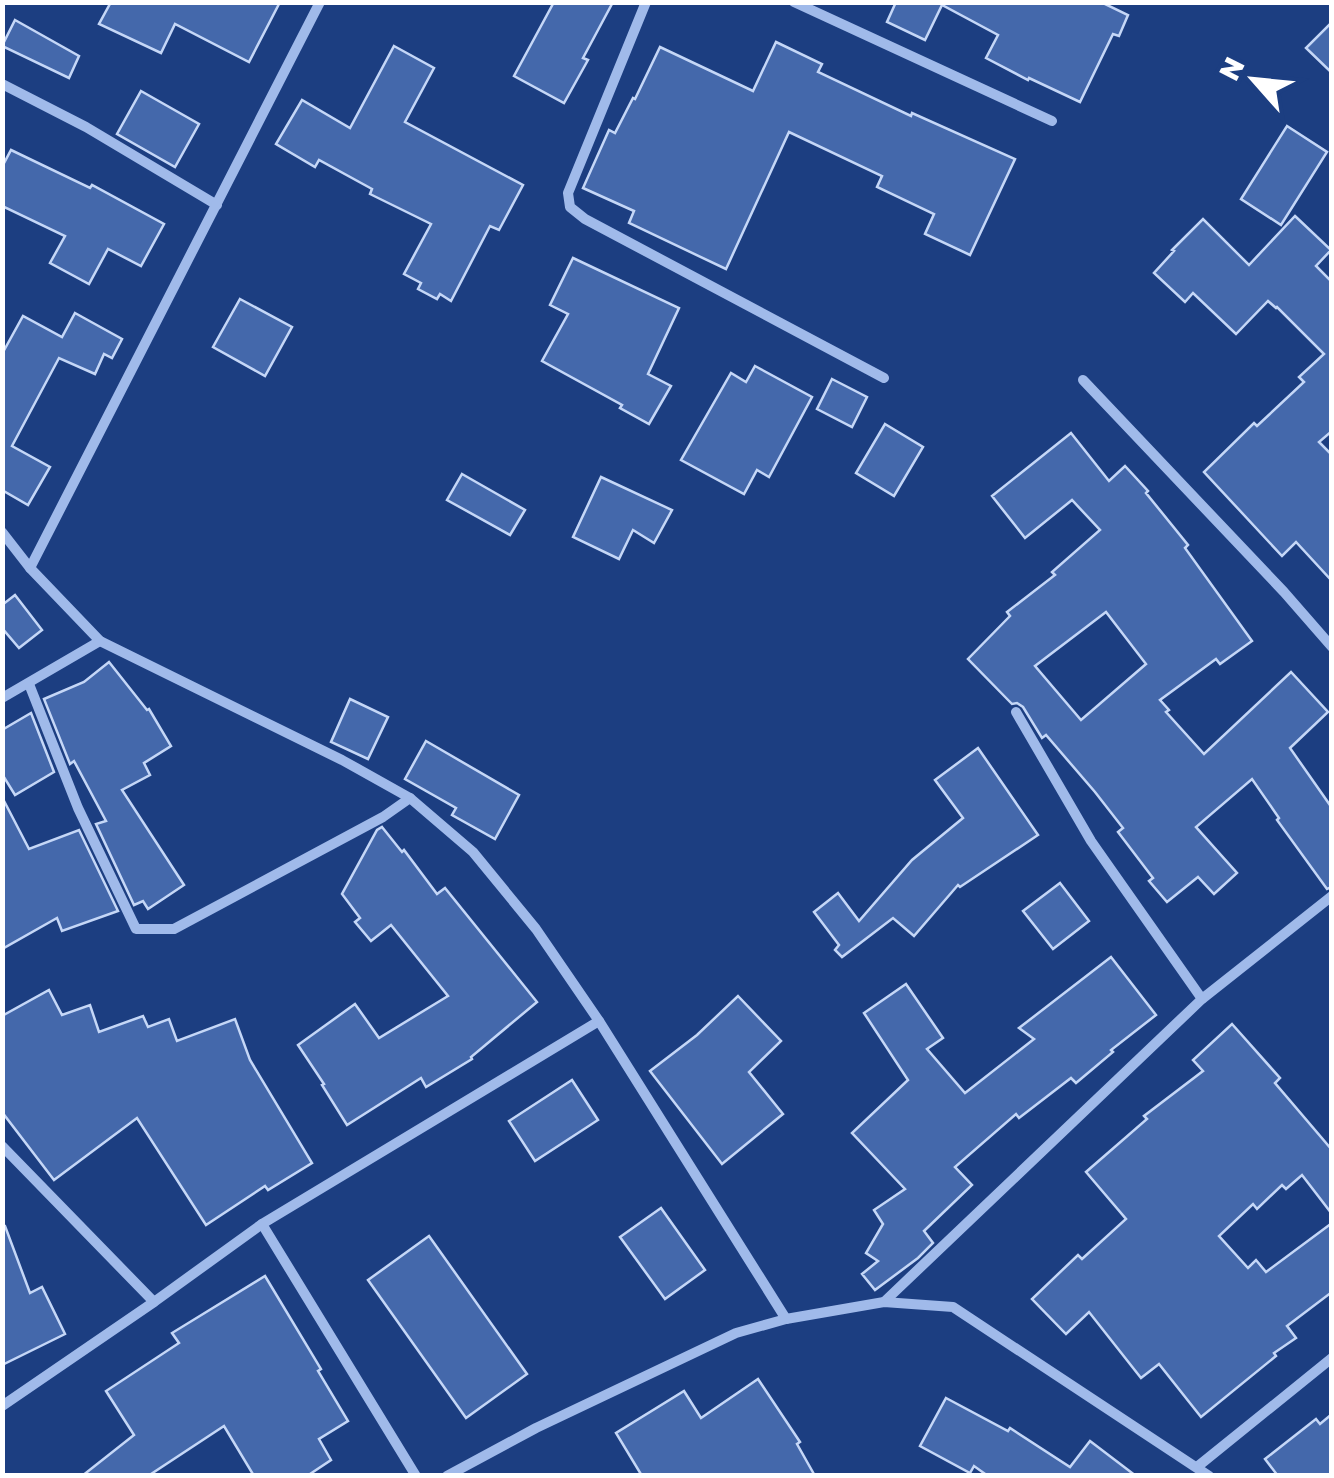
<svg xmlns="http://www.w3.org/2000/svg" width="1334" height="1478" viewBox="0 0 1334 1478" font-family="'Golos Text',sans-serif">
  <style>
    .building { fill: #4468ab; stroke: #c5d7f7; stroke-width: 2.5; fill-rule: evenodd }
    .lines { fill: none; stroke-linecap: round; stroke-linejoin: round }
    .minor { stroke: #a0baea; stroke-width: 10 }
  </style>
  <rect width="100%" height="100%" fill="#1c3e81"/>
  <g class="building">
    <polygon points="111,2 280,2 249,62 175,24 161,53 99,24"/>
    <polygon points="554,2 613,2 583,58 588,60 564,103 514,76"/>
    <polygon points="896,2 1101,2 1128,15 1119,36 1113,34 1080,102 1029,78 1028,80 986,58 998,35 942,5 925,40 887,22"/>
    <polygon points="15,20 79,56 69,78 2,46"/>
    <polygon points="1332,22 1332,73 1306,48"/>
    <polygon points="776,42 822,64 818,72 911,116 912,113 1015,159 970,255 925,234 934,214 877,187 882,176 789,132 726,269 629,223 634,211 583,188 609,130 615,133 633,98 635,99 660,47 753,91"/>
    <polygon points="394,46 434,68 405,122 523,185 499,230 490,226 451,301 440,294 437,299 418,289 421,283 404,274 431,224 370,194 372,189 319,160 315,167 276,144 302,100 350,128"/>
    <polygon points="141,91 199,124 175,167 117,134"/>
    <polygon points="1287,126 1327,152 1281,225 1241,199"/>
    <polygon points="11,150 90,188 92,185 164,224 141,266 108,249 89,284 50,263 65,236 2,206 2,167"/>
    <polygon points="1295,216 1331,250 1316,266 1332,282 1332,431 1319,442 1332,455 1332,581 1296,542 1282,556 1204,472 1254,423 1257,426 1304,382 1299,377 1324,354 1277,307 1276,308 1268,301 1236,334 1193,293 1185,302 1154,273 1174,251 1172,250 1203,219 1249,265"/>
    <polygon points="573,258 679,308 648,374 671,386 649,424 620,408 622,405 542,361 568,314 550,305"/>
    <polygon points="240,299 292,327 265,376 213,347"/>
    <polygon points="75,313 122,339 112,358 104,354 95,374 59,358 12,446 50,467 28,505 2,490 2,354 23,316 62,337"/>
    <polygon points="755,366 812,397 769,477 757,470 744,494 681,460 731,373 746,382"/>
    <polygon points="832,379 867,397 852,427 817,409"/>
    <polygon points="885,424 923,447 894,496 856,473"/>
    <path d="M1071 433 1109 481 1125 466 1148 491 1146 493 1188 545 1185 548 1252 641 1220 664 1216 659 1160 700 1169 710 1166 712 1204 754 1291 672 1328 712 1290 748 1332 808V887L1327 889 1277 820 1279 818 1252 779 1196 827 1237 873 1214 894 1198 877 1167 902 1149 881 1153 878 1118 832 1123 828 1095 792 1046 735 1042 738 1023 707 1017 703 1012 704 968 659 1010 616 1007 612 1055 575 1052 572 1100 530 1072 500 1025 538 992 496ZM1106 612 1146 664 1081 720 1035 666Z"/>
    <polygon points="462,474 525,510 510,535 447,500"/>
    <polygon points="601,477 672,510 654,543 633,530 619,559 573,537"/>
    <polygon points="15,595 42,630 19,648 2,628 2,605"/>
    <polygon points="109,662 147,710 149,709 171,746 144,763 150,775 122,790 184,885 148,909 143,901 134,905 96,824 106,821 74,761 70,764 44,699 84,682"/>
    <polygon points="350,699 388,717 368,759 331,742"/>
    <polygon points="31,713 54,772 15,795 2,774 2,730"/>
    <polygon points="426,741 519,795 495,839 452,815 456,808 405,779"/>
    <polygon points="978,748 1038,835 960,887 958,885 914,936 893,918 842,957 835,950 839,945 814,912 838,893 859,921 912,860 963,818 935,780"/>
    <polygon points="2,797 29,849 79,830 118,911 62,931 57,918 2,949"/>
    <polygon points="382,827 402,852 404,850 437,894 445,888 537,1002 471,1057 472,1059 426,1087 421,1078 347,1125 322,1085 324,1084 298,1045 355,1004 379,1038 448,996 391,925 371,941 355,922 360,918 342,894 377,830"/>
    <polygon points="1060,883 1089,921 1053,949 1023,911"/>
    <polygon points="1111,957 1156,1015 1111,1050 1113,1052 1076,1083 1071,1078 1019,1118 1016,1114 955,1167 972,1185 924,1231 933,1243 918,1258 875,1290 862,1274 878,1261 866,1253 883,1224 874,1210 905,1189 852,1133 908,1080 864,1013 906,984 943,1038 927,1049 965,1093 1034,1039 1019,1028"/>
    <polygon points="49,990 62,1015 90,1005 99,1032 143,1016 148,1027 169,1019 177,1041 235,1019 250,1060 312,1163 268,1190 265,1186 206,1225 137,1118 54,1180 2,1112 2,1016"/>
    <polygon points="738,996 781,1041 749,1072 783,1114 722,1164 650,1071 697,1035"/>
    <polygon points="1232,1024 1280,1078 1275,1083 1332,1150 1332,1214 1302,1175 1286,1189 1282,1185 1257,1209 1253,1204 1219,1236 1248,1268 1256,1260 1266,1272 1332,1223 1332,1292 1287,1326 1296,1338 1274,1353 1276,1356 1201,1417 1159,1364 1141,1378 1089,1312 1066,1334 1032,1299 1078,1255 1082,1259 1126,1219 1086,1172 1147,1119 1144,1116 1203,1071 1193,1060"/>
    <polygon points="572,1080 598,1120 535,1161 509,1121"/>
    <polygon points="661,1208 705,1270 665,1299 620,1237"/>
    <polygon points="2,1226 5,1226 30,1293 42,1287 65,1334 2,1365"/>
    <polygon points="429,1236 527,1374 466,1418 368,1280"/>
    <polygon points="265,1276 321,1369 318,1371 348,1421 319,1439 331,1460 307,1476 254,1476 224,1426 148,1476 82,1476 134,1435 106,1391 179,1343 172,1333"/>
    <polygon points="758,1379 800,1442 797,1444 815,1476 642,1476 616,1433 684,1391 701,1418"/>
    <polygon points="946,1398 1008,1431 1010,1428 1070,1467 1090,1441 1136,1476 988,1476 974,1466 970,1473 920,1446"/>
    <polygon points="1332,1414 1332,1476 1278,1476 1265,1459 1316,1419 1320,1424"/>
  </g>
  <g class="lines">
    <g class="minor">
      <polyline points="646,2 568,193 570,207 585,219 884,378"/>
      <polyline points="794,2 1052,121"/>
      <polyline points="2,84 86,127 217,205"/>
      <polyline points="1083,380 1284,592 1332,647"/>
      <polyline points="2,532 30,568 100,641 342,760 410,798 473,852 536,929 599,1021 786,1319"/>
      <polyline points="30,568 320,2"/>
      <polyline points="29,684 78,808 136,929 174,929 383,817 410,798"/>
      <polyline points="2,698 100,641"/>
      <polyline points="1016,712 1091,841 1202,999"/>
      <polyline points="2,1146 154,1302"/>
      <polyline points="262,1224 416,1476"/>
      <polyline points="884,1302 1202,999 1332,896"/>
      <polyline points="2,1406 154,1302 262,1224 599,1021"/>
      <polyline points="1197,1467 1332,1358"/>
      <polyline points="447,1476 536,1428 736,1333 786,1319 884,1302 953,1307 1209,1476"/>
    </g>
  </g>
  <rect width="1334" height="1478" fill="none" stroke="#ffffff" stroke-width="10"/>
  <g transform="translate(1254 80) rotate(297)" stroke="#1c3e81" stroke-width="8" paint-order="stroke">
  <path d="M0-8L18 38L0 25L-18 38Z" fill="#ffffff"/>
  <text y="-15" font-size="28" font-weight="bold" text-anchor="middle" fill="#ffffff">N</text>
  </g>
</svg>
